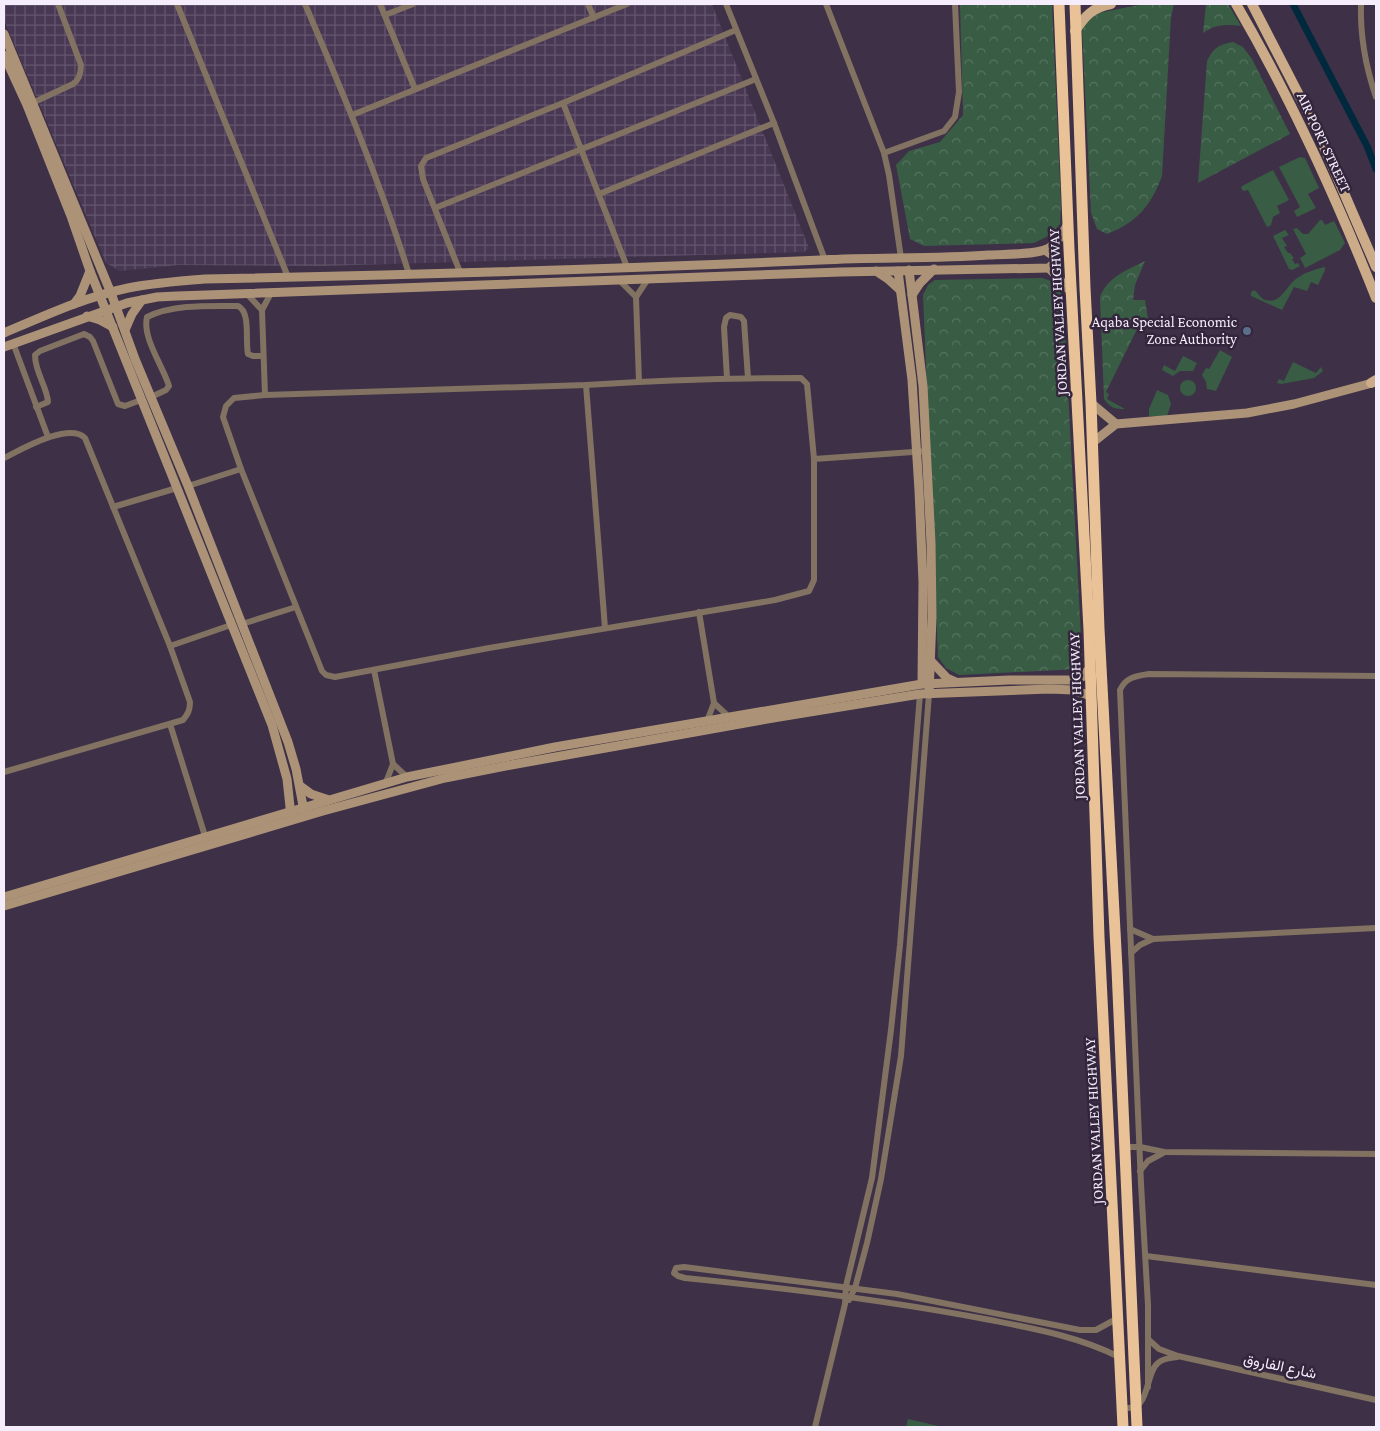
<svg xmlns="http://www.w3.org/2000/svg" width="1380" height="1431" viewBox="0 0 1380 1431" font-family="'Crimson Pro',Vazirmatn,serif">
  <style>
    .industrial { fill: url(#industrial-grid) }
    .green { fill: #395c44 }
    .park { fill: url(#park-crowns) }
    .lines { fill: none; stroke-linecap: round; stroke-linejoin: round }
    .canal { stroke: #00293d; stroke-width: 7 }
    .street { stroke: #827261; stroke-width: 6 }
    .secondary { stroke: #ac9377; stroke-width: 9 }
    .primary { stroke: #ccac88; stroke-width: 10 }
    .highway { stroke: #e9c297; stroke-width: 11 }
    .service-dot { fill: #5c6f8a; stroke: #33263c; stroke-width: 2 }
    .labels { text-anchor: middle; stroke-width: 5; stroke-linejoin: round; paint-order: stroke }
    .street-label { font-size: 15px; fill: #f5edfc; stroke: #33263c }
    .poi-label { font-size: 15px; fill: #f5edfc; stroke: #33263c; text-anchor: end }
  </style>
  <defs>
    <pattern id="industrial-grid" width="8" height="8" patternUnits="userSpaceOnUse" patternTransform="scale(1.25)"><rect width="8" height="8" fill="#493854"/><path d="M0 4h8M4 0v8" fill="none" stroke="#64556e"/></pattern>
    <pattern id="park-crowns" width="20" height="18" patternUnits="userSpaceOnUse" patternTransform="scale(1.25)"><rect width="20" height="18" fill="#395c44"/><path d="M2 6a3 3 0 1 1 6 0M12 15a3 3 0 1 1 6 0" fill="none" stroke="#567460"/></pattern>
  </defs>
  <rect width="100%" height="100%" fill="#3e3047"/>
  <polygon class="industrial" points="4,4 712,4 809,248 804,252 321,266 179,265 120,271 106,263 4,20"/>
  <g class="green">
    <polygon points="1300,157 1305,158 1319,188 1308,194 1316,208 1297,217 1294,211 1300,207 1279,167"/>
    <polygon points="1273,170 1289,200 1277,206 1280,213 1273,217 1271,225 1267,227 1248,190 1243,191 1241,188 1242,186"/>
    <polygon points="1320,220 1322,220 1325,225 1334,221 1345,243 1340,250 1305,268 1300,258 1306,254 1293,229 1297,228 1303,234 1308,234"/>
    <polygon points="1285,230 1289,235 1282,238 1287,246 1284,247 1288,253 1290,253 1294,258 1292,259 1295,264 1298,263 1300,266 1292,270 1289,269 1273,236"/>
    <path d="M1325 267V270L1318 285 1311 282 1307 291 1294 287 1282 310 1251 296V292L1254 290C1258 292 1260 298 1265 300 1282 305 1286 284 1299 277 1306 272 1316 269 1325 267Z"/>
    <polygon points="1220,350 1232,357 1216,391 1207,389 1206,382 1202,375 1206,368 1209,369"/>
    <polygon points="1183,356 1197,363 1193,371 1180,371 1173,376 1162,370 1164,365 1175,371"/>
    <polygon points="1293,362 1316,373 1321,367 1323,371 1314,378 1281,384 1277,383 1279,379 1284,381"/>
    <circle cx="1188" cy="388" r="8"/>
    <polygon points="1157,390 1168,395 1171,404 1167,416 1160,417 1149,416 1149,409"/>
    <polygon points="908,1419 943,1427 906,1427"/>
  </g>
  <g class="park">
    <polygon points="960,4 1052,4 1061,205 1060,224 1050,235 1034,243 924,246 910,239 896,165 909,151 940,142 963,115"/>
    <path d="M1144 4H1174L1171 17 1162 176C1151 206 1136 223 1107 234L1097 229 1091 213 1082 28 1091 18 1098 13Z"/>
    <path d="M1206 4H1228L1241 26C1227 24 1215 24 1203 33Z"/>
    <path d="M1233 42 1243 47 1252 59 1290 134 1198 183 1207 61C1214 47 1218 45 1233 42Z"/>
    <path d="M1145 261 1135 285 1133 300H1145L1148 319 1143 317 1106 392 1109 394 1107 399 1125 409C1115 409 1110 408 1104 399L1100 297C1108 276 1128 270 1145 261Z"/>
    <polygon points="1042,278 1054,282 1063,296 1082,656 1078,669 959,675 946,668 938,657 923,295 928,285 935,280"/>
  </g>
  <g class="lines">
    <polyline class="canal" points="1293,4 1367,146 1376,169"/>
    <g class="street">
      <polyline points="177,4 288,277"/>
      <path d="M305 4C343 93 380 182 409 274"/>
      <polyline points="380,4 415,89"/>
      <polyline points="588,4 594,18"/>
      <polyline points="726,4 774,123 825,260"/>
      <polyline points="826,4 884,153 889,175 901,258"/>
      <path d="M1361 4C1360 37 1365 65 1376 97"/>
      <polyline points="385,15 413,4"/>
      <polyline points="563,103 627,267"/>
      <path d="M30 104 73 84C79 80 81 72 81 65L58 4"/>
      <polyline points="352,115 627,4"/>
      <polyline points="884,153 944,131 955,117 959,92 955,4"/>
      <polyline points="599,194 774,123"/>
      <polyline points="435,208 756,79"/>
      <polyline points="460,272 423,179 421,166 426,158 563,103 736,30"/>
      <polyline points="620,281 636,297"/>
      <polyline points="246,293 262,310"/>
      <polyline points="13,343 48,437"/>
      <polyline points="727,378 724,327 726,318 730,315 741,317 744,321 748,378"/>
      <path d="M801 378 807 384 814 459V580L809 591 775 600 489 648 335 677 326 675 322 671 241 469 223 417 226 406 234 398 265 395 586 385C658 380 729 378 801 378Z"/>
      <polyline points="639,382 636,297 648,279"/>
      <polyline points="586,385 605,628"/>
      <polyline points="265,395 262,310 271,293"/>
      <path d="M151 397 166 390 169 386C163 366 142 338 147 317 174 304 209 306 238 306 251 312 245 341 248 354L253 356H263"/>
      <path d="M36 407 48 402C47 386 35 373 35 355L40 351 84 334 90 337 93 341 118 404 125 406 141 400"/>
      <path d="M4 458C22 449 69 422 85 438L170 646 190 702C190 710 188 714 183 720L4 772"/>
      <polyline points="814,459 927,451"/>
      <polyline points="188,486 241,469"/>
      <polyline points="113,507 177,488"/>
      <polyline points="699,612 714,703 707,721"/>
      <polyline points="242,624 296,607"/>
      <polyline points="170,646 231,625"/>
      <polyline points="374,670 393,764 386,782"/>
      <polyline points="714,703 729,717"/>
      <polyline points="170,724 205,836"/>
      <polyline points="393,764 407,777"/>
      <polyline points="1130,929 1153,939"/>
      <polyline points="1131,953 1140,945 1153,939 1376,928"/>
      <polyline points="1125,1147 1140,1147 1164,1152 1376,1154"/>
      <polyline points="1140,1171 1148,1161 1163,1153"/>
      <polyline points="1146,1256 1376,1285"/>
      <polyline points="849,1300 855,1288 867,1243 881,1179 901,1056 929,694"/>
      <path d="M1118 1318 1096 1330H1080L897 1294 684 1267 676 1268 674 1273 678 1276 685 1278C786 1288 886 1300 985 1319 1030 1328 1078 1336 1119 1357"/>
      <polyline points="1149,1340 1159,1349 1178,1356 1376,1400"/>
      <path d="M1148 1387V1305L1141 1184 1120 690C1126 677 1136 676 1149 674L1376 676"/>
      <path d="M1122 1407C1151 1415 1144 1374 1158 1363 1163 1358 1171 1358 1177 1357"/>
      <polyline points="815,1427 845,1304 846,1286 872,1178 891,1030 900,945 920,694"/>
    </g>
    <g class="secondary">
      <polyline points="4,34 111,293 135,359 188,486 288,742 296,769 304,811"/>
      <polyline points="4,55 27,105 71,216 90,271 272,725 287,779 291,816"/>
      <polyline points="1049,268 1072,293"/>
      <polyline points="909,270 923,386 931,543 932,617 929,694"/>
      <polyline points="876,271 888,279 900,290"/>
      <polyline points="912,295 920,283 934,269"/>
      <polyline points="74,304 80,296 90,271"/>
      <polyline points="87,316 100,320 113,327"/>
      <polyline points="125,330 132,314 142,300"/>
      <path d="M4 333C44 316 85 297 128 288 153 283 179 281 205 279 410 275 616 269 821 260 877 257 933 259 989 255 1006 254 1024 255 1041 251 1055 248 1062 235 1068 224"/>
      <polyline points="4,347 127,303 157,297 177,296 841,272 1049,268 1055,262 1055,257 1045,250"/>
      <polyline points="1091,403 1116,424"/>
      <polyline points="1092,443 1116,424 1247,413 1294,404 1376,382"/>
      <polyline points="931,661 947,678 956,682"/>
      <polyline points="924,684 1009,680 1072,680 1082,677 1089,669"/>
      <polyline points="300,786 311,794 329,800"/>
      <polyline points="4,897 407,777 555,747 922,684 923,582 919,490 912,380 898,271"/>
      <polyline points="4,906 323,811 445,778 511,765 779,717 920,694 1050,689 1073,690 1091,696"/>
    </g>
    <g class="primary">
      <path d="M1236 4C1291 98 1336 197 1376 298"/>
      <polyline points="1252,4 1316,128 1376,267"/>
      <path d="M1075 31C1085 16 1093 7 1111 4"/>
      <polyline points="1371,383 1376,380"/>
    </g>
    <g class="highway">
      <polyline points="1059,4 1069,249 1089,630 1099,937 1123,1427"/>
      <polyline points="1075,4 1085,288 1091,403 1099,629 1117,969 1137,1427"/>
    </g>
  </g>
  <circle class="service-dot" cx="1247" cy="331" r="5"/>
  <g class="labels">
    <g class="street-label">
      <text transform="translate(1324 142) rotate(65)" y="5">AIR PORT STREET</text>
      <text transform="translate(1058 312) rotate(-93)" y="5">JORDAN VALLEY HIGHWAY</text>
      <text transform="translate(1077 716) rotate(-92)" y="5">JORDAN VALLEY HIGHWAY</text>
      <text transform="translate(1094 1121) rotate(-93)" y="5">JORDAN VALLEY HIGHWAY</text>
      <text transform="translate(1280 1366) rotate(12)" y="5">شارع الفاروق</text>
    </g>
    <g class="poi-label">
      <text x="1237" y="327">Aqaba Special Economic<tspan x="1237" dy="17">Zone Authority</tspan></text>
    </g>
  </g>
  <rect width="1380" height="1431" fill="none" stroke="#f5edfc" stroke-width="10"/>
</svg>
